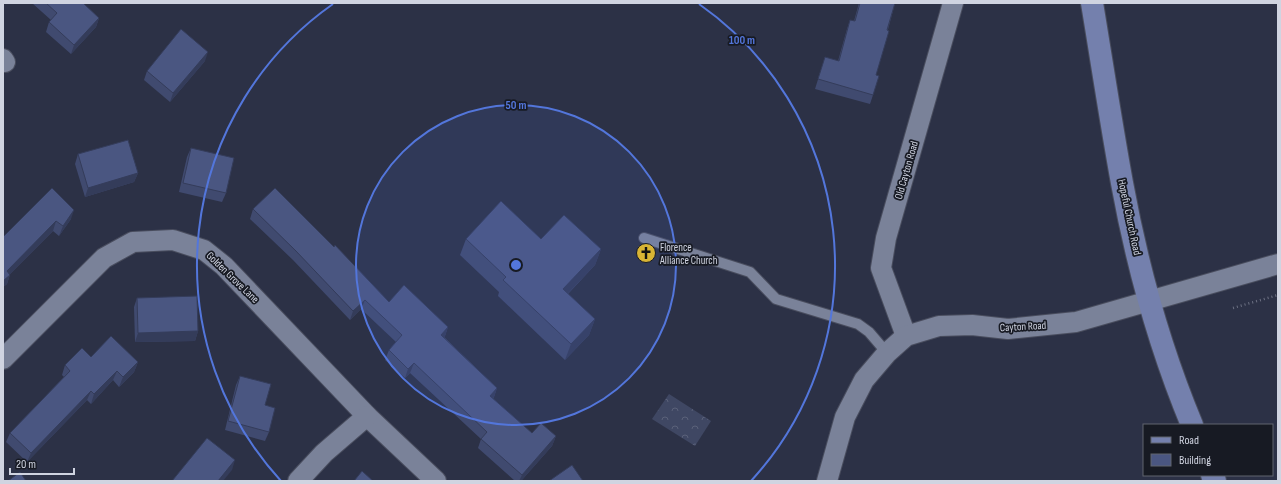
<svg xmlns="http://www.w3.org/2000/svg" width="1281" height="484" viewBox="0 0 1281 484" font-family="'Sofia Sans Condensed',sans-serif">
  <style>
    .park { fill: url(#park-crowns) }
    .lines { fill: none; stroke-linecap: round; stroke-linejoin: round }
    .service-casing { stroke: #494d5e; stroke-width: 12 }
    .minor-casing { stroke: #494d5e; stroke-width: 22 }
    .secondary-casing { stroke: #494d5e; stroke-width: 24 }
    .path { stroke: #6d7183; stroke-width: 2.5; stroke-dasharray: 1 3; stroke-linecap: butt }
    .service { stroke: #7a8299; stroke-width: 10 }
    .minor { stroke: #7a8299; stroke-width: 20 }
    .secondary { stroke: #7480ad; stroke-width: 22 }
    .wall { fill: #404a6f }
    .shaded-wall { fill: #343c5a }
    .building { fill: #4a5681; stroke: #343c5a }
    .ring { fill: none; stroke: #5376db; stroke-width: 2 }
    .labels { text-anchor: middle; stroke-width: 3.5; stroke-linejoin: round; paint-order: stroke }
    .street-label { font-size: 11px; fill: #d0d4e1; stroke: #171a23 }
    .poi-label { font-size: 11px; fill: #d0d4e1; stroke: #171a23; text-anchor: start }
    .centre { fill: #5376db; stroke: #171a23; stroke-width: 2 }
    .ring-label { font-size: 12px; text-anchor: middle; font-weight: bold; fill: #5376db; stroke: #171a23; stroke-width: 3.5; stroke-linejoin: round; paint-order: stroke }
  </style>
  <defs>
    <pattern id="park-crowns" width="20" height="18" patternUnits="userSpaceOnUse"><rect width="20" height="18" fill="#3f4763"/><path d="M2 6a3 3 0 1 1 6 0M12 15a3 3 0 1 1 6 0" fill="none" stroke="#5a6179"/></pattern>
  </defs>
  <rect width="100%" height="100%" fill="#2c3146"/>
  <polygon class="park" points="669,394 711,421 695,446 652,419"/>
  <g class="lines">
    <defs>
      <polyline id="service" points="644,238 750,272 776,299 858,324 869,332 887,353"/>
      <g id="minor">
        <polyline points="3,59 5,62"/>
        <polyline points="906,336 881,268 886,238 953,3"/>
        <polyline points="3,359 104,258 133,242 173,240 204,250 224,266 367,416 436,481"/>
        <polyline points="298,481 324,453 367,416"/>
        <polyline points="827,481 845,417 864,380 887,353 906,336 939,326 972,325 1008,329 1076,322 1278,264"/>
      </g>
      <g id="secondary">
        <path d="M1092 3C1102 63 1111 123 1122 183 1137 265 1160 348 1192 425"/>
        <polyline points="1212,475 1215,481"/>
      </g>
    </defs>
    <use href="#service" class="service-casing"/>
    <use href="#minor" class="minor-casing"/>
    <use href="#secondary" class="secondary-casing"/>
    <polyline class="path" points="1233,308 1278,295"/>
    <use href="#service" class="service"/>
    <use href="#minor" class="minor"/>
    <use href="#secondary" class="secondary"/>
  </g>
  <g class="wall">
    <polygon points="32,3 83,3 99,18 96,27 71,54 46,32 49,22 51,20"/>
    <polygon points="859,3 895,3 876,75 873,95 870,104 815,89 825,57 838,61 847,29 850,20 854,21"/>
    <polygon points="205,61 170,102 144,80 147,71"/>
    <polygon points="191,148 226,193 222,202 179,192 187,157"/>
    <polygon points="78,154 138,173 134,182 85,197 75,164"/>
    <polygon points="52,188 71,219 59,236 53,231 10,274 7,284 3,287 3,237"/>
    <polygon points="253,209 389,302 448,327 445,336 444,337 497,388 494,397 493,399 532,433 556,436 552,446 521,481 515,481 478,448 481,439 410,373 405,378 385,360 389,350 396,342 361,309 350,320 293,260 250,219"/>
    <polygon points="466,239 541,239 601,249 595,265 568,294 595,319 589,335 565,360 498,296 499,292 460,255"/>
    <polygon points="137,298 198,331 195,341 135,342 134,307"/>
    <polygon points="91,357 138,362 134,372 119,387 113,380 91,404 87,400 27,462 6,442 10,433 64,377 62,375 65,365"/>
    <polygon points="240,376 265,405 269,432 265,441 225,430 236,385"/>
  </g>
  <g class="shaded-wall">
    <polygon points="99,18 96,27 71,54 74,45"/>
    <polygon points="208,52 205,61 170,102 173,93"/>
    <polygon points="138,173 134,182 85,197 88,188"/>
    <polygon points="74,210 71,219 59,236 63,226"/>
    <polygon points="56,221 53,231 5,279 10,275 7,284 3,287 3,281 7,271"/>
    <polygon points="601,249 595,265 557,305 563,289"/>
    <polygon points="365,300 361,309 350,320 353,311"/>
    <polygon points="595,319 589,335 565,360 571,344"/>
    <polygon points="448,327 445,336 438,344 441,335"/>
    <polygon points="198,331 195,341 135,342 138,333"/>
    <polygon points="138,362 134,372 119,387 123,377"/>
    <polygon points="414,363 410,373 405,378 408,369"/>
    <polygon points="117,371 113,380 91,404 94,394"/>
    <polygon points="497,388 494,397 487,405 490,396"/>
    <polygon points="91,391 87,400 27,462 31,453"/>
    <polygon points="556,436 552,446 521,481 519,481 522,475"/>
    <polygon points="235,460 232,470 223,481 218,481"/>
  </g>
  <g class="building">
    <polygon points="46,3 83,3 99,18 74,45 49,22 57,13"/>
    <polygon points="860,3 895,3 887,30 889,31 876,75 879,76 873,95 818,79 825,57 839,61 850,20 855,21"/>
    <polygon points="181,29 208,52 173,93 147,71"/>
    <polygon points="128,140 138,173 88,188 78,154"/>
    <polygon points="191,148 234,158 226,193 183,183"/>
    <polygon points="52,188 74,210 63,226 56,221 7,271 10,275 3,281 3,237"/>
    <polygon points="275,188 334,247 335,245 389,302 404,285 448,327 441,335 497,388 490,396 532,433 541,423 556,436 522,475 481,439 487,432 414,363 408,369 389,350 402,335 365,300 353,311 296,251 253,209"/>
    <polygon points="501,201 541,239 564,215 601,249 563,289 595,319 571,344 503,280 506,277 466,239"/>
    <polygon points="197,296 198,331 138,333 137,298"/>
    <polygon points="111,336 138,362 123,377 117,371 94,394 91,391 31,453 10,433 70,371 65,365 82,348 91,357"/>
    <polygon points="240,376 271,384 265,405 275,408 269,432 228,421"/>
    <polygon points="207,438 235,460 218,481 172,481"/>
    <polygon points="572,465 583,481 549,481"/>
    <polygon points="362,471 373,481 354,481"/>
    <polygon points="20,472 26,481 8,481"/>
  </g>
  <circle cx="516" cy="265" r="160" fill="#5376db" fill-opacity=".12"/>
  <g class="ring">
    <circle cx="516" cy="265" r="160"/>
    <path d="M281 481A319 319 0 0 1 333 4M699 4A319 319 0 0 1 751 481"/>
  </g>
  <defs>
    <symbol id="church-disc" viewBox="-11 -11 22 22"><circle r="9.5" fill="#d8b434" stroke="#171a23"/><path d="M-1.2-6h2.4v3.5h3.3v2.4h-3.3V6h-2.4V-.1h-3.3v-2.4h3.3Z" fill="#111"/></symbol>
  </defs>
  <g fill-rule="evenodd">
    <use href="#church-disc" x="635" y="242" width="22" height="22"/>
  </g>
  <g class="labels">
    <g class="street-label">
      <text transform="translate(906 170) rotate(-74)" y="4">Old Cayton Road</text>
      <text transform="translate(1130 217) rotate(78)" y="4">Hopeful Church Road</text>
      <text transform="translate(233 277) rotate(44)" y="4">Golden Grove Lane</text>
      <text transform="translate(1023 326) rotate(-3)" y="4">Cayton Road</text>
    </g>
    <g class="poi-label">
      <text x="660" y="251">Florence<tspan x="660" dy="13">Alliance Church</tspan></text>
    </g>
  </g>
  <circle cx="516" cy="265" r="6" class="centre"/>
  <g class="ring-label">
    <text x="742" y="44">100 m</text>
    <text x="516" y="109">50 m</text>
  </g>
  <rect width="1281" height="484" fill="none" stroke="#d0d4e1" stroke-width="8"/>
  <rect x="1143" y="424" width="130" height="52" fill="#171a23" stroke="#61646f"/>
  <rect x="1151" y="437" width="20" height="6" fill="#7480ad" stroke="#61646f"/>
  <text x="1179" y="444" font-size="12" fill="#d0d4e1">Road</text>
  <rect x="1151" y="454" width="20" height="12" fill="#4a5681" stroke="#61646f"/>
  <text x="1179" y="464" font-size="12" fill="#d0d4e1">Building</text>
  <path d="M10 468v6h64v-6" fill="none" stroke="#d0d4e1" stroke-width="2"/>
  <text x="16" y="468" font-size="12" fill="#d0d4e1" stroke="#171a23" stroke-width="3" paint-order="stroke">20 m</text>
</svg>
